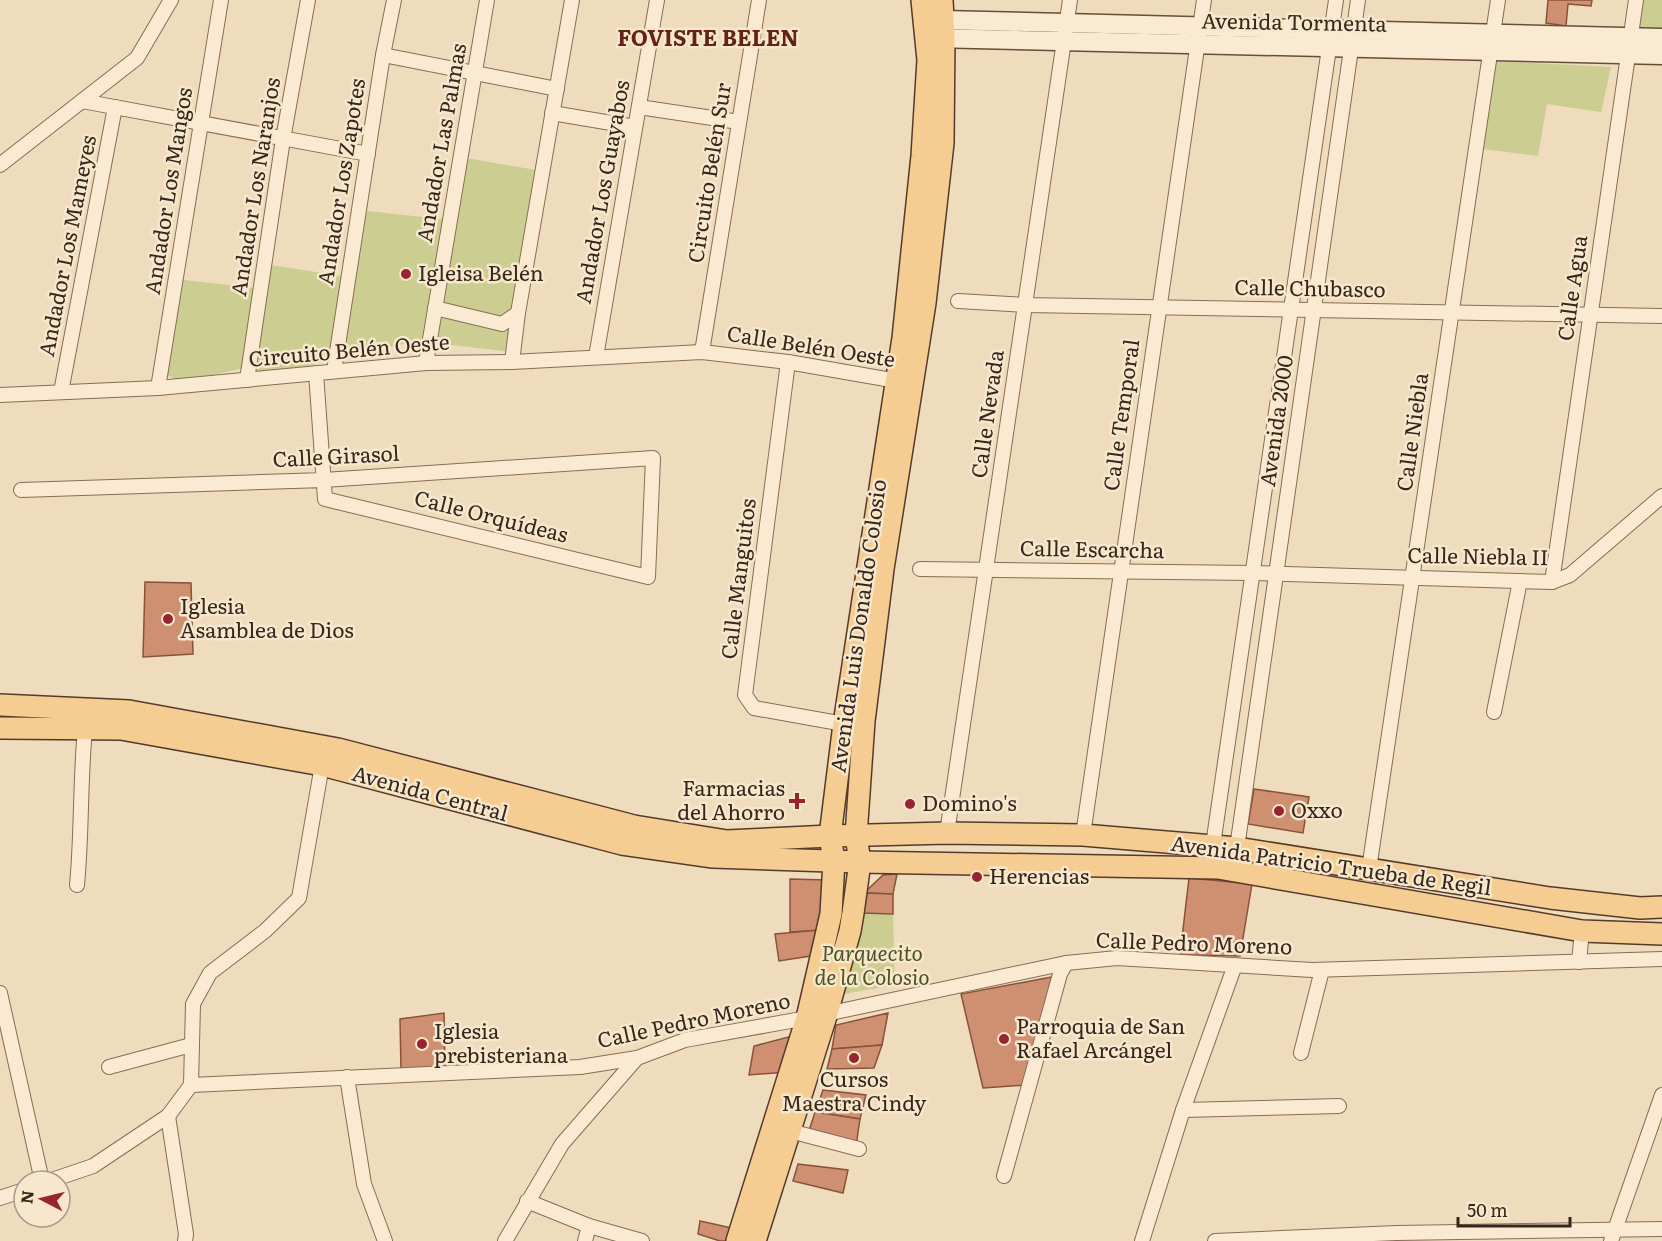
<svg xmlns="http://www.w3.org/2000/svg" width="1662" height="1241" viewBox="0 0 1662 1241" font-family="Literata,serif">
  <style>
    .green { fill: #cccd91 }
    .building { fill: #cf9072; stroke: #88523b; stroke-width: 1.5 }
    .lines { fill: none; stroke-linecap: round; stroke-linejoin: round }
    .street-casing { stroke: #886c56; stroke-width: 16 }
    .secondary-casing { stroke: #694d39; stroke-width: 21 }
    .primary-casing { stroke: #553a2b; stroke-width: 24 }
    .street { stroke: #faead1; stroke-width: 14 }
    .secondary { stroke: #faead1; stroke-width: 18 }
    .primary { stroke: #f5cd93; stroke-width: 21 }
    .poi-dot { fill: #992430; stroke: #f6e7cd; stroke-width: 2 }
    .labels { text-anchor: middle; stroke-width: 5; stroke-linejoin: round; paint-order: stroke }
    .street-label { font-size: 21px; fill: #36261b; stroke: #f6e7cd }
    .poi-label { font-size: 21px; fill: #36261b; stroke: #f6e7cd; text-anchor: start }
    .park-label { font-size: 21px; font-style: italic; fill: #4c5321; stroke: #f6e7cd }
    .neighbourhood-label { font-size: 22px; font-weight: bold; fill: #642219; stroke: #f6e7cd }
  </style>
  <rect width="100%" height="100%" fill="#efdcbd"/>
  <g class="green">
    <polygon points="1638,0 1662,0 1662,29 1633,28"/>
    <polygon points="1496,61 1611,67 1601,112 1547,104 1538,156 1483,149"/>
    <polygon points="460,157 542,171 513,352 417,341 327,360 297,370 259,375 249,367 181,382 160,372 176,279 253,288 258,263 348,277 359,210 450,220"/>
    <polygon points="862,913 893,914 895,985 844,994 856,915"/>
  </g>
  <g class="building">
    <polygon points="1548,0 1592,0 1591,6 1568,4 1566,26 1546,23"/>
    <polygon points="145,582 191,583 193,654 143,657"/>
    <polygon points="1254,789 1309,797 1303,833 1248,824"/>
    <polygon points="897,874 893,894 864,893 883,875"/>
    <polygon points="1189,878 1252,884 1240,956 1180,955"/>
    <polygon points="790,879 828,880 820,930 790,932"/>
    <polygon points="864,893 893,894 893,914 862,913"/>
    <polygon points="820,930 817,955 779,961 775,934"/>
    <polygon points="1052,977 1026,1085 983,1088 961,994"/>
    <polygon points="444,1013 445,1069 401,1069 400,1019"/>
    <polygon points="888,1013 882,1045 832,1049 836,1025"/>
    <polygon points="796,1035 787,1072 749,1075 754,1046"/>
    <polygon points="882,1045 874,1068 827,1069 832,1049"/>
    <polygon points="823,1090 866,1095 860,1119 815,1112"/>
    <polygon points="815,1112 860,1119 856,1146 808,1134"/>
    <polygon points="798,1164 848,1170 843,1193 793,1181"/>
    <polygon points="700,1221 741,1230 735,1241 720,1241 698,1234"/>
  </g>
  <g class="lines">
    <defs>
      <g id="street">
        <polyline points="383,55 557,89"/>
        <polyline points="82,101 368,154"/>
        <polyline points="639,107 739,122"/>
        <polyline points="552,113 635,127"/>
        <polyline points="0,165 137,58 171,0"/>
        <polyline points="958,301 1026,305 1662,316"/>
        <polyline points="435,308 502,324 518,313"/>
        <polyline points="702,352 759,0"/>
        <polyline points="596,357 657,0"/>
        <polyline points="512,362 518,313 572,0"/>
        <polyline points="788,362 745,695 754,708 844,724"/>
        <polyline points="426,363 487,0"/>
        <polyline points="334,371 383,55 394,0"/>
        <polyline points="247,380 283,139 308,0"/>
        <polyline points="158,388 221,0"/>
        <polyline points="61,392 115,107"/>
        <polyline points="0,395 158,388 426,363 512,362 702,352 788,362 903,382"/>
        <polyline points="21,490 324,480 653,458 648,577 325,499 316,373"/>
        <polyline points="920,569 1253,573 1552,582 1570,575 1662,496"/>
        <polyline points="1552,582 1636,0"/>
        <polyline points="1494,712 1520,581"/>
        <polyline points="947,833 1070,0"/>
        <polyline points="1083,835 1204,0"/>
        <polyline points="1213,845 1336,0"/>
        <polyline points="1237,848 1358,0"/>
        <polyline points="1369,869 1498,0"/>
        <path d="M77 885C82 833 80 781 85 729"/>
        <polyline points="1579,962 1582,931"/>
        <polyline points="0,993 42,1181"/>
        <polyline points="1301,1053 1322,970"/>
        <polyline points="109,1067 191,1045"/>
        <polyline points="347,1077 364,1184 385,1241"/>
        <polyline points="191,1085 193,1004 210,973 265,931 299,898 322,765"/>
        <polyline points="1183,1110 1339,1106"/>
        <polyline points="168,1116 186,1234 185,1241"/>
        <polyline points="790,1131 859,1149"/>
        <polyline points="1004,1176 1060,974 1066,963"/>
        <polyline points="49,1181 93,1166 168,1116 191,1085 580,1067 637,1058 685,1040 807,1018 1066,963 1117,958 1312,970 1662,959"/>
        <polyline points="0,1198 24,1190"/>
        <polyline points="527,1201 589,1226 642,1241"/>
        <polyline points="505,1241 562,1144 637,1058"/>
        <polyline points="585,1241 589,1226"/>
        <polyline points="1142,1241 1183,1110 1235,965"/>
        <polyline points="1215,1241 1396,1233 1662,1229"/>
        <polyline points="1611,1241 1662,1095"/>
      </g>
      <g id="secondary">
        <polyline points="943,20 1662,38"/>
        <polyline points="932,38 1662,55"/>
      </g>
      <g id="primary">
        <polyline points="0,705 129,711 338,749 634,826 727,841 830,836 947,833 1083,835 1237,848 1550,898 1640,908 1662,907"/>
        <polyline points="0,728 121,729 322,765 622,844 713,857 860,862 1218,868 1582,931 1662,934"/>
        <polyline points="737,1241 807,1018 831,914 834,861 830,836 844,724 903,338 922,156 928,60 922,0"/>
        <polyline points="755,1241 827,1013 850,931 853,913 860,862 856,836 864,721 883,569 925,303 943,143 944,38 942,0"/>
      </g>
    </defs>
    <use href="#street" class="street-casing"/>
    <use href="#secondary" class="secondary-casing"/>
    <use href="#primary" class="primary-casing"/>
    <use href="#street" class="street"/>
    <use href="#secondary" class="secondary"/>
    <use href="#primary" class="primary"/>
  </g>
  <g class="poi-dot">
    <circle cx="406" cy="274" r="6"/>
    <circle cx="168" cy="619" r="6"/>
    <path d="M794 792h6v6h6v6h-6v6h-6v-6h-6v-6h6z"/>
    <circle cx="910" cy="804" r="6"/>
    <circle cx="1279" cy="811" r="6"/>
    <circle cx="977" cy="877" r="6"/>
    <circle cx="1004" cy="1039" r="6"/>
    <circle cx="422" cy="1044" r="6"/>
    <circle cx="854" cy="1058" r="6"/>
  </g>
  <g class="labels">
    <g class="street-label">
      <text transform="translate(1294 23) rotate(1)" y="7">Avenida Tormenta</text>
      <text transform="translate(442 143) rotate(-80)" y="7">Andador Las Palmas</text>
      <text transform="translate(710 173) rotate(-81)" y="7">Circuito Belén Sur</text>
      <text transform="translate(342 182) rotate(-81)" y="7">Andador Los Zapotes</text>
      <text transform="translate(256 187) rotate(-81)" y="7">Andador Los Naranjos</text>
      <text transform="translate(169 191) rotate(-81)" y="7">Andador Los Mangos</text>
      <text transform="translate(603 192) rotate(-80)" y="7">Andador Los Guayabos</text>
      <text transform="translate(68 246) rotate(-79)" y="7">Andador Los Mameyes</text>
      <text transform="translate(1573 288) rotate(-82)" y="7">Calle Agua</text>
      <text transform="translate(1310 289) rotate(1)" y="7">Calle Chubasco</text>
      <text transform="translate(811 347) rotate(9)" y="7">Calle Belén Oeste</text>
      <text transform="translate(349 351) rotate(-5)" y="7">Circuito Belén Oeste</text>
      <text transform="translate(988 414) rotate(-82)" y="7">Calle Nevada</text>
      <text transform="translate(1122 415) rotate(-82)" y="7">Calle Temporal</text>
      <text transform="translate(1277 421) rotate(-82)" y="7">Avenida 2000</text>
      <text transform="translate(1413 432) rotate(-82)" y="7">Calle Niebla</text>
      <text transform="translate(336 457) rotate(-3)" y="7">Calle Girasol</text>
      <text transform="translate(491 517) rotate(14)" y="7">Calle Orquídeas</text>
      <text transform="translate(1092 550) rotate(1)" y="7">Calle Escarcha</text>
      <text transform="translate(1478 557) rotate(1)" y="7">Calle Niebla II</text>
      <text transform="translate(739 579) rotate(-83)" y="7">Calle Manguitos</text>
      <text transform="translate(859 626) rotate(-82)" y="7">Avenida Luis Donaldo Colosio</text>
      <text transform="translate(430 794) rotate(15)" y="7">Avenida Central</text>
      <text transform="translate(1331 866) rotate(8)" y="7">Avenida Patricio Trueba de Regil</text>
      <text transform="translate(1194 944) rotate(2)" y="7">Calle Pedro Moreno</text>
      <text transform="translate(694 1021) rotate(-12)" y="7">Calle Pedro Moreno</text>
    </g>
    <g class="poi-label">
      <text x="418" y="281">Igleisa Belén</text>
      <text x="180" y="614">Iglesia<tspan x="180" dy="24">Asamblea de Dios</tspan></text>
      <text x="785" y="796" text-anchor="end">Farmacias<tspan x="785" dy="24">del Ahorro</tspan></text>
      <text x="922" y="811">Domino's</text>
      <text x="1291" y="818">Oxxo</text>
      <text x="989" y="884">Herencias</text>
      <text x="1016" y="1034">Parroquia de San<tspan x="1016" dy="24">Rafael Arcángel</tspan></text>
      <text x="434" y="1039">Iglesia<tspan x="434" dy="24">prebisteriana</tspan></text>
      <text x="854" y="1087" text-anchor="middle">Cursos<tspan x="854" dy="24">Maestra Cindy</tspan></text>
    </g>
    <g class="park-label">
      <text x="872" y="961">Parquecito<tspan x="872" dy="24">de la Colosio</tspan></text>
    </g>
    <g class="neighbourhood-label">
      <text x="708" y="46">FOVISTE BELEN</text>
    </g>
  </g>
  <g transform="translate(42 1199) rotate(277)"><circle r="28" fill="#f6e7cd" stroke="#a99a86" stroke-width="1.5"/>
  <path d="M0-4.5L10 22L0 15L-10 22Z" fill="#992430"/>
  <text y="-9" font-size="16" font-weight="bold" text-anchor="middle" fill="#36261b">N</text>
  </g>
  <path d="M1458 1217v9h112v-9" fill="none" stroke="#36261b" stroke-width="3"/>
  <text x="1467" y="1217" font-size="18" fill="#36261b" stroke="#f6e7cd" stroke-width="4.5" paint-order="stroke">50 m</text>
</svg>
